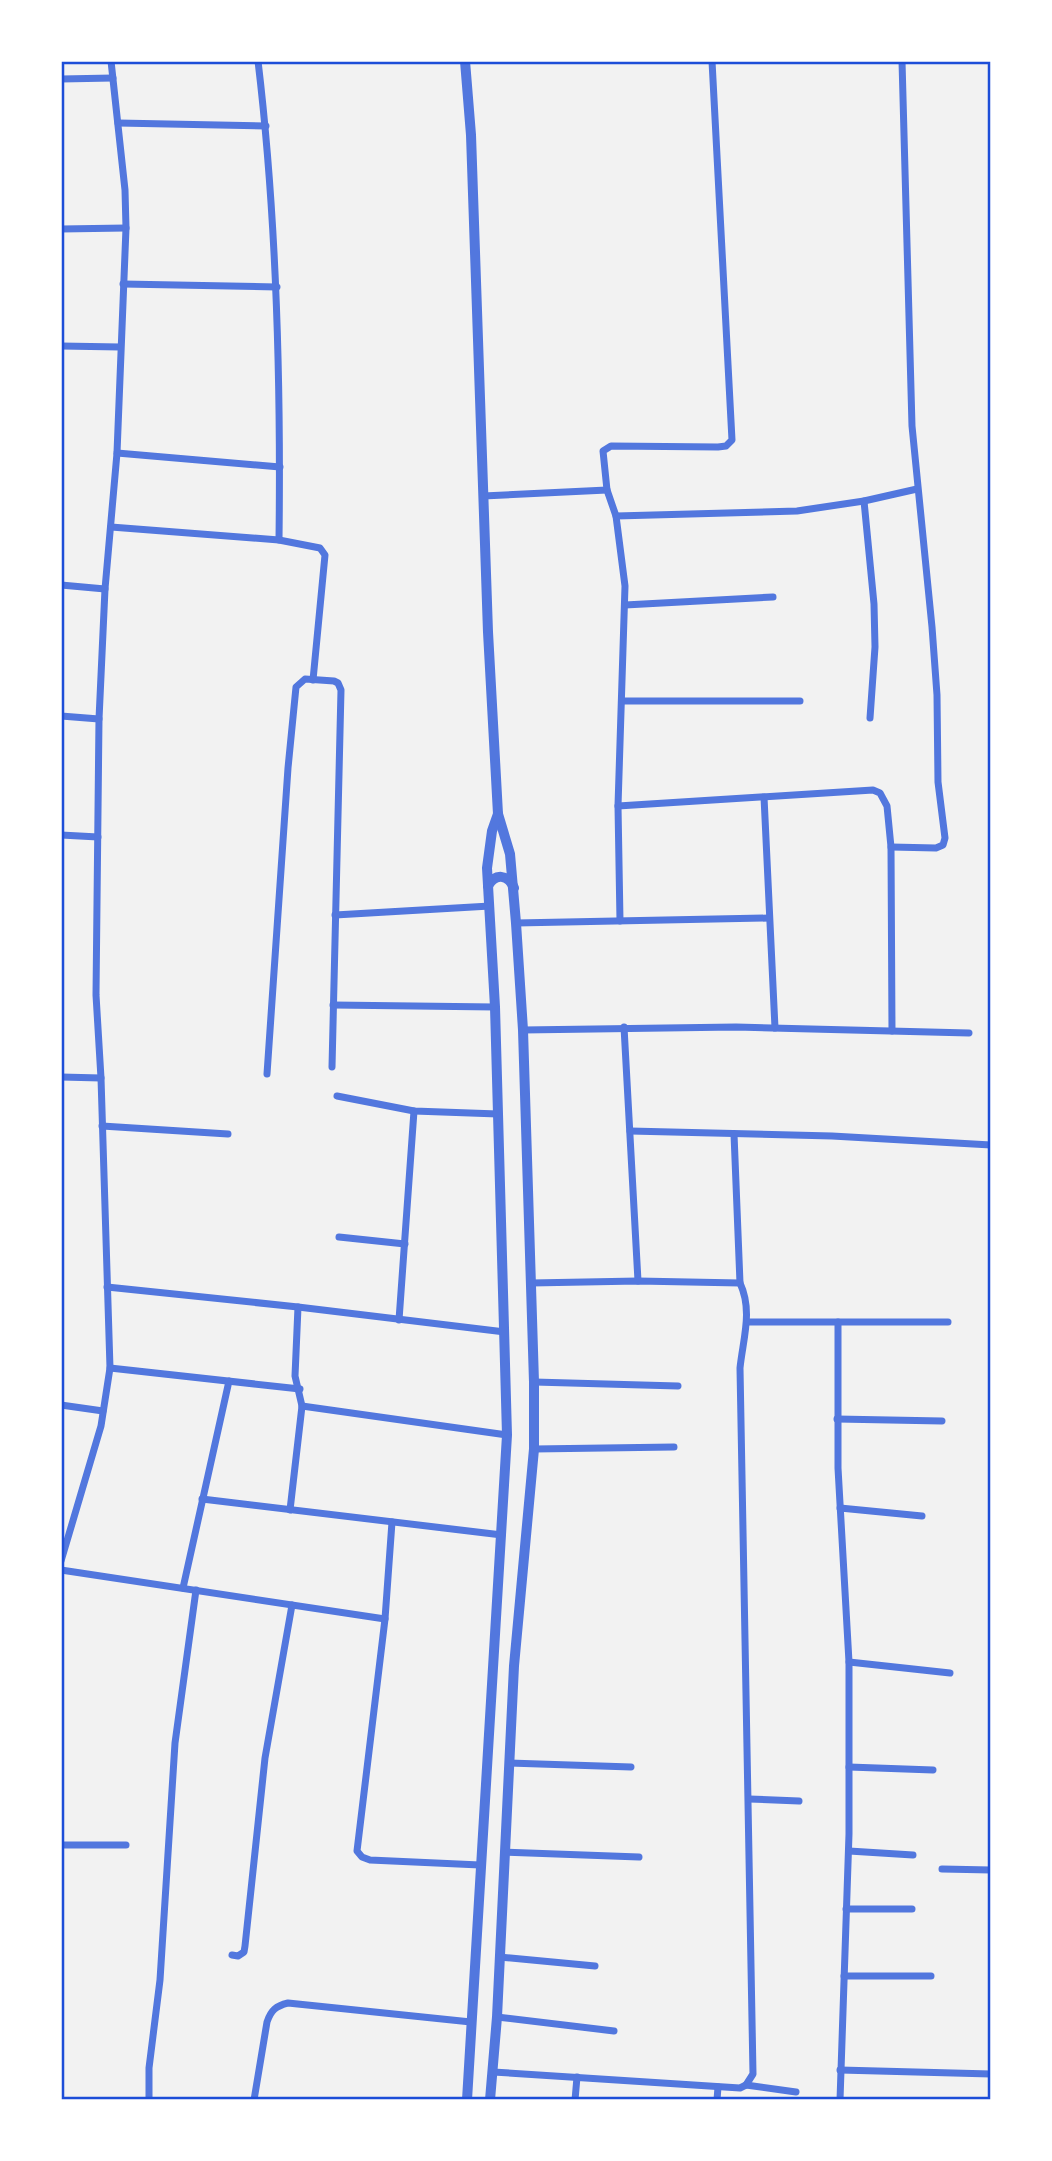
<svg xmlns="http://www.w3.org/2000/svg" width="1052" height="2161" viewBox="0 0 1052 2161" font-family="'Roboto Condensed',sans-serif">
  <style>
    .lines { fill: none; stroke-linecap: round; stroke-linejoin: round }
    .minor { stroke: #5277de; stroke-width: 7 }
    .tertiary { stroke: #5277de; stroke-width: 10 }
    .neatline { fill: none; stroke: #1d4ed8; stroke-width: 2.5 }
  </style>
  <rect width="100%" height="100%" fill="#f2f2f2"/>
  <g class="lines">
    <g class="minor">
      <path d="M258 61C277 220 281 380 279 540"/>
      <polyline points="61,79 113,78"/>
      <polyline points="118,123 266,126"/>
      <polyline points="61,229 126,228"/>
      <polyline points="123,284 277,287"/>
      <polyline points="61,346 120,347"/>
      <polyline points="117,453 280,467"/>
      <polyline points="483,496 607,490"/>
      <polyline points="864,501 874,604 875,647 870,718"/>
      <polyline points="616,516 797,511 864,501 917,489"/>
      <polyline points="111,527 279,540 320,548 325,555 313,680"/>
      <polyline points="61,585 105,589"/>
      <polyline points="625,605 773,597"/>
      <polyline points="622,701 800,701"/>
      <polyline points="61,716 99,719"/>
      <polyline points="764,797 775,1028"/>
      <polyline points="618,806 873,790 880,793 887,806 891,847 892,1031"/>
      <polyline points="61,835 98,837"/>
      <polyline points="891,847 936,848 943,845 945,838 938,782 937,695 932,627 912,426 902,61"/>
      <polyline points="335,915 490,906"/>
      <polyline points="620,921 618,806 625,586 616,516 607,490 603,451 611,446 718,447 726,446 732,440 712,61"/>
      <polyline points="516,923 769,918"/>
      <polyline points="333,1005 495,1007"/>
      <polyline points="624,1027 638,1281"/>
      <polyline points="523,1030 736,1027 969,1033"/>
      <polyline points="267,1074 288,768 296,687 305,679 334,681 338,683 341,690 332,1067"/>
      <polyline points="61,1077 101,1078"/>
      <polyline points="337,1096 414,1111 498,1114"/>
      <polyline points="102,1126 228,1134"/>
      <polyline points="630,1131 832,1136 991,1145"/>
      <path d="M734 1134 740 1283C753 1311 743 1339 740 1368L753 2074 746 2085"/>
      <polyline points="339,1237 405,1244"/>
      <polyline points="531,1283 638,1281 740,1283"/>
      <polyline points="107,1287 298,1307 505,1332"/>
      <polyline points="399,1320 414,1111"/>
      <polyline points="747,1322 948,1322"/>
      <polyline points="838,1322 838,1468 849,1662 849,1834 840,2100"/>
      <polyline points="110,1368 300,1389"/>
      <polyline points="534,1382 678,1386"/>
      <polyline points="61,1405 103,1411"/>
      <polyline points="302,1406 507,1435"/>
      <polyline points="837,1419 942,1421"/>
      <polyline points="534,1449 674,1447"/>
      <polyline points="202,1499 502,1535"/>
      <polyline points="840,1508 922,1516"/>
      <polyline points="290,1510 302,1406 295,1376 298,1307"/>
      <polyline points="392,1522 385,1619 357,1851 362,1857 370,1860 480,1865"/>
      <polyline points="61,1561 101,1426 110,1368 101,1078 96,995 99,719 105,589 117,453 126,228 125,190 111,61"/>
      <polyline points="61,1570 385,1619"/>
      <polyline points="183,1588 229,1381"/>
      <polyline points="849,1662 950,1673"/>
      <polyline points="509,1763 631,1767"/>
      <polyline points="849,1767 933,1770"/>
      <polyline points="749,1799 799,1801"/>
      <polyline points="61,1845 126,1845"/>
      <polyline points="849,1851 913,1855"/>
      <polyline points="504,1852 639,1857"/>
      <polyline points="942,1869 991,1870"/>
      <polyline points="846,1909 912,1909"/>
      <polyline points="232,1955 238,1956 244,1952 245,1946 265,1758 292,1605"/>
      <polyline points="499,1957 595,1966"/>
      <polyline points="844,1976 931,1976"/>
      <polyline points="497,2017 614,2031"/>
      <polyline points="840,2070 991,2074"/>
      <polyline points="493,2072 740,2088 746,2085 796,2092"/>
      <polyline points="149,2100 149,2068 160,1980 175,1743 196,1590"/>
      <path d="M254 2100 267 2022C271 2010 276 2006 288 2003L471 2022"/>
      <polyline points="575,2100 577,2077"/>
      <polyline points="717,2100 718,2087"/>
    </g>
    <g class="tertiary">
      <polyline points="465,61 471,135 488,632 498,814 510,854 516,923 523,1030 534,1382 534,1449 514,1666 497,2017 490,2100"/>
      <path d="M488 886C495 873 508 874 514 888"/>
      <polyline points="467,2100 507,1435 495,1007 487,868 492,831 498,814"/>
    </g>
  </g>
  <rect width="1052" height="2161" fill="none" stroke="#ffffff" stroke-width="126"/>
  <rect x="63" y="63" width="926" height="2035" class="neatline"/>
</svg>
